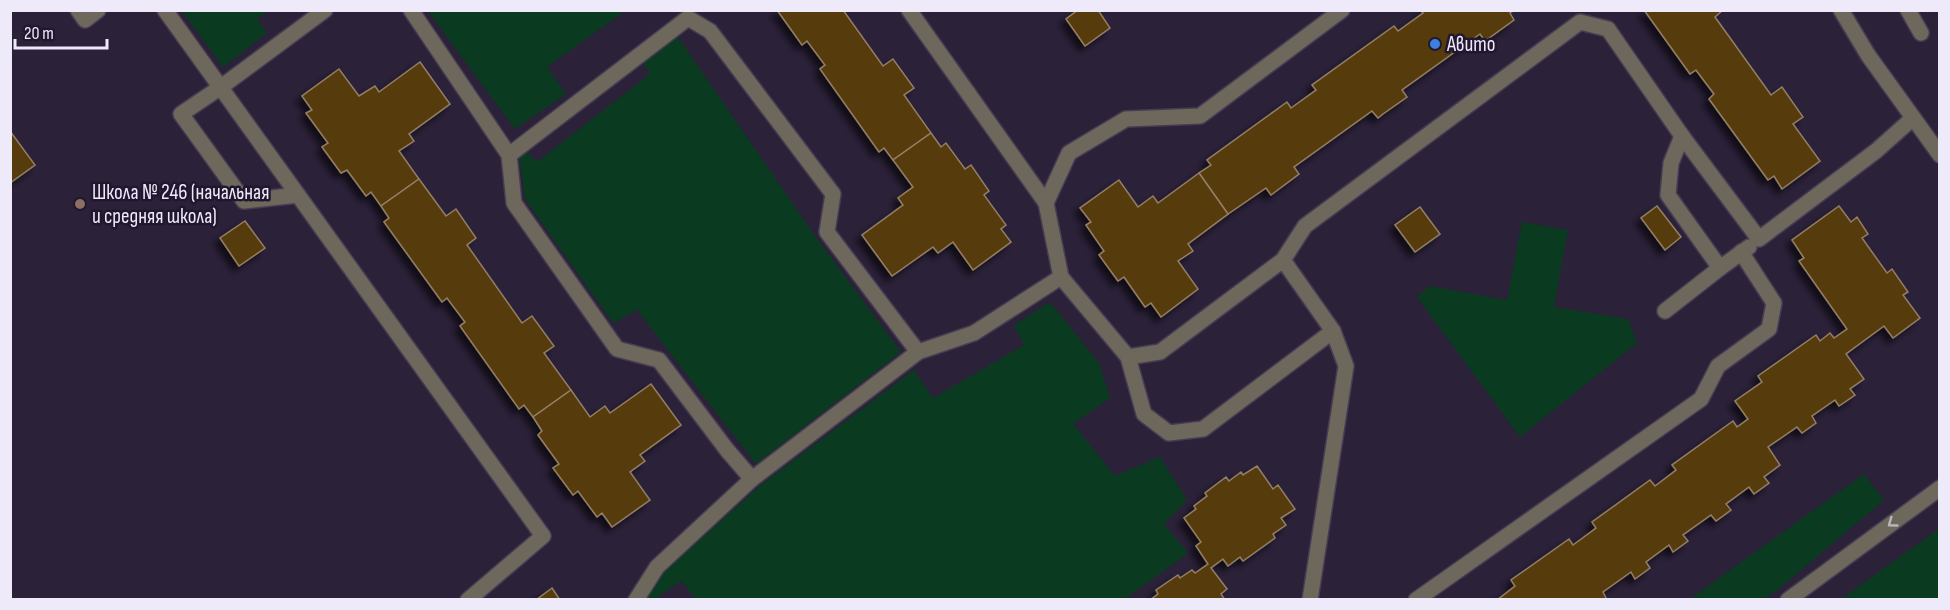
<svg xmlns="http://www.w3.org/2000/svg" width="1950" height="610" viewBox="0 0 1950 610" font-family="'Sofia Sans Condensed',sans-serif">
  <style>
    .green { fill: #0a3b20 }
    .building { fill: #573a0b; stroke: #937f65; stroke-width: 1.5; filter: url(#shadow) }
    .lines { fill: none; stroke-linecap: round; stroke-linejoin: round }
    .service-casing { stroke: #463d54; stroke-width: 18 }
    .minor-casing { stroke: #463d54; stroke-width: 18 }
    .tertiary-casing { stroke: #463d54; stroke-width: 18 }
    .service { stroke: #6d685b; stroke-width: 15 }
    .minor { stroke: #6d685b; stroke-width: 15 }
    .tertiary { stroke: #6d685b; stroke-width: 15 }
    .oneway { stroke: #bbb6ba }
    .shop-dot { fill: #3f7fe0; stroke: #21182f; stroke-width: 2 }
    .education-dot { fill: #8d6e63; stroke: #21182f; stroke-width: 2 }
    .labels { text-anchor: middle; stroke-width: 5; stroke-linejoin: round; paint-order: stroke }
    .poi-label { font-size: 21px; fill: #efeafa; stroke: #21182f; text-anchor: start }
  </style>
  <defs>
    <filter id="shadow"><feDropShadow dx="-5.5" dy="5.5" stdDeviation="3" flood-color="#0009"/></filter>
  </defs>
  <rect width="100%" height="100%" fill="#2b2139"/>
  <g class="green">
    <polygon points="182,11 268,11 257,19 267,33 223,67"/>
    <polygon points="428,11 625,11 547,67 566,94 515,129"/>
    <polygon points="674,37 680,40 815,236 901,352 756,464 640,314 639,309 613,323 525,199 519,156 526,151 537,162 650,74 642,61"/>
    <polygon points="1522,222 1568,230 1554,307 1628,319 1637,343 1520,437 1417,297 1430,286 1507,300"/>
    <polygon points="1050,302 1099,363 1110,398 1073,424 1115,476 1160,457 1187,500 1164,524 1188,553 1125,599 696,600 682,581 654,599 649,599 646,596 665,571 762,484 914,370 933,398 1024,345 1014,325"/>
    <polygon points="1864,474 1884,500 1775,592 1764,599 1690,599"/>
    <polygon points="1939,529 1939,599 1841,599"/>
  </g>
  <g class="building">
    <polygon points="777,10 843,10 883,66 893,59 914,88 904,95 931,133 893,160 884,148 879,152 820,69 825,65 807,41 802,45"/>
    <polygon points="1078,10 1098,10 1110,28 1085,46 1066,19"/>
    <polygon points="1421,10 1514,10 1510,13 1514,20 1485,41 1480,34 1402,90 1407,97 1383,114 1378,118 1372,111 1294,167 1299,174 1271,195 1266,188 1228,214 1199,173 1211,165 1207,160 1287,102 1291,108 1316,90 1312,85 1394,26 1398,31 1423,13"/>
    <polygon points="1644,10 1723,10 1715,17 1771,95 1782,87 1803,117 1793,124 1820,161 1782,189 1774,176 1768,180 1709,99 1714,94 1696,70 1690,74"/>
    <polygon points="420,62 450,104 409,134 414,141 399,151 419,179 381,206 371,192 366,196 347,170 341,173 322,147 328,143 306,113 312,110 302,96 339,69 359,96 375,86 379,92"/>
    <polygon points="10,131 35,165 10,183"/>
    <polygon points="931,133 941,147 946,143 965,169 971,165 989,191 984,195 1006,225 1001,229 1011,242 973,270 953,242 938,253 933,247 892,276 862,235 903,205 898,198 913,187 893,160"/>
    <polygon points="1199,173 1228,214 1188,244 1193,251 1178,261 1198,289 1161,317 1151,303 1145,307 1124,277 1118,281 1099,255 1104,251 1086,225 1091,222 1080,208 1119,180 1138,207 1153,196 1158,203"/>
    <polygon points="419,179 446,216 456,209 476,238 467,245 522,323 532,316 554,346 544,353 571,390 533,417 524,405 519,409 460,326 465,322 447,298 442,302 384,222 389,218 381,206"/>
    <polygon points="1657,206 1681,237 1665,250 1641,218"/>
    <polygon points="1839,206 1851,222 1857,217 1868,234 1862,238 1887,273 1892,269 1908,292 1903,295 1920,318 1893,338 1884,326 1846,354 1864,379 1850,389 1855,395 1839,406 1835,400 1812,416 1816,423 1802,433 1797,427 1768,447 1780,465 1764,477 1769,483 1754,494 1749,487 1726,504 1731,510 1716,521 1711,515 1683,535 1688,541 1673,552 1669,545 1646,562 1650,568 1635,579 1631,572 1603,592 1607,600 1497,600 1515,586 1511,580 1569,539 1573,545 1596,528 1592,522 1650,480 1655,486 1676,470 1672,465 1733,421 1737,427 1748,419 1735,401 1762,382 1758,376 1816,335 1820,341 1830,333 1834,338 1847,329 1799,261 1804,258 1792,240"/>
    <polygon points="1420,207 1440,234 1415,252 1395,225"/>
    <polygon points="245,221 265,248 239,266 220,238"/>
    <polygon points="651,384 681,425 640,455 645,461 630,472 650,500 612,527 602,513 597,517 578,491 573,495 553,468 559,464 538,435 542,431 533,417 571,390 590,417 605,406 610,413"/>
    <polygon points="1257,466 1273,489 1278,485 1295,509 1281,518 1286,525 1273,534 1275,538 1243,561 1240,557 1228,566 1223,559 1211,568 1227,589 1221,594 1225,600 1150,600 1158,594 1156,590 1178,575 1180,578 1192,570 1195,573 1208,564 1196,546 1201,542 1184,518 1196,509 1194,506 1207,496 1205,493 1226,477 1229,481 1241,472 1243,475"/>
    <polygon points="552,588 560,600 536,600"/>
  </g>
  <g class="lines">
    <defs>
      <g id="service">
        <polyline points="78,10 85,20 98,10"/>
        <polyline points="165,10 543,536 468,600"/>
        <polyline points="411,10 509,155 514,203 617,349 659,360 727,450 752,479 918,352 974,333 1061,277 1046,203 1069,153 1126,119 1200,116 1342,10"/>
        <polyline points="909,10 1046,203"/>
        <polyline points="1908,10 1921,33"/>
        <polyline points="1682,136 1671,163 1668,195 1720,268 1749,247"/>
        <polyline points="509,155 688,18 710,31 833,194 827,232 918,352"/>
        <polyline points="298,195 244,201 181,114 221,87 325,10"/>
        <polyline points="1283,260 1305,226 1580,22 1608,29 1682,136 1759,239 1876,151 1913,118"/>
        <polyline points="1061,277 1128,357 1160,352 1283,260 1333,331 1346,366 1310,600"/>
        <polyline points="1665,311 1720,268"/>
        <polyline points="1128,357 1144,414 1169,433 1203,429 1333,331"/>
        <polyline points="636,600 657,567 752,479"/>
        <polyline points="1416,600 1701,399 1718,366 1769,329 1774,303 1741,252"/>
      </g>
      <polyline id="minor" points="1841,10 1868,55 1940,155"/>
      <polyline id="tertiary" points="1788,600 1940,488"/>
    </defs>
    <use href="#service" class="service-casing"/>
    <use href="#minor" class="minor-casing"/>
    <use href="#tertiary" class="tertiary-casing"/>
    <use href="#service" class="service"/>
    <use href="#minor" class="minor"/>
    <use href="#tertiary" class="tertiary"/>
  </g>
  <defs><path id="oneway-chevron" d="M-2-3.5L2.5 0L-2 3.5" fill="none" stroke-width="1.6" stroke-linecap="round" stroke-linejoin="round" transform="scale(1.5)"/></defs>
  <use class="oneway" href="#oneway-chevron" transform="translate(1892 523) rotate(144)"/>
  <circle class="shop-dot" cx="1435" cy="44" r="6"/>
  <circle class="education-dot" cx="80" cy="204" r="6"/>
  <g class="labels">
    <g class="poi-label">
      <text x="1447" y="51">Авито</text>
      <text x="92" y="199">Школа № 246 (начальная<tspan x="92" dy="24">и средняя школа)</tspan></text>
    </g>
  </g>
  <rect width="1950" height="610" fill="none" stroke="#efeafa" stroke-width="24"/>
  <path d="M15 39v9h92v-9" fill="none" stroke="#efeafa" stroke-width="3"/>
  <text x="24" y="39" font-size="18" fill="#efeafa" stroke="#21182f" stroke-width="4.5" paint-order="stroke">20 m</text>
</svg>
